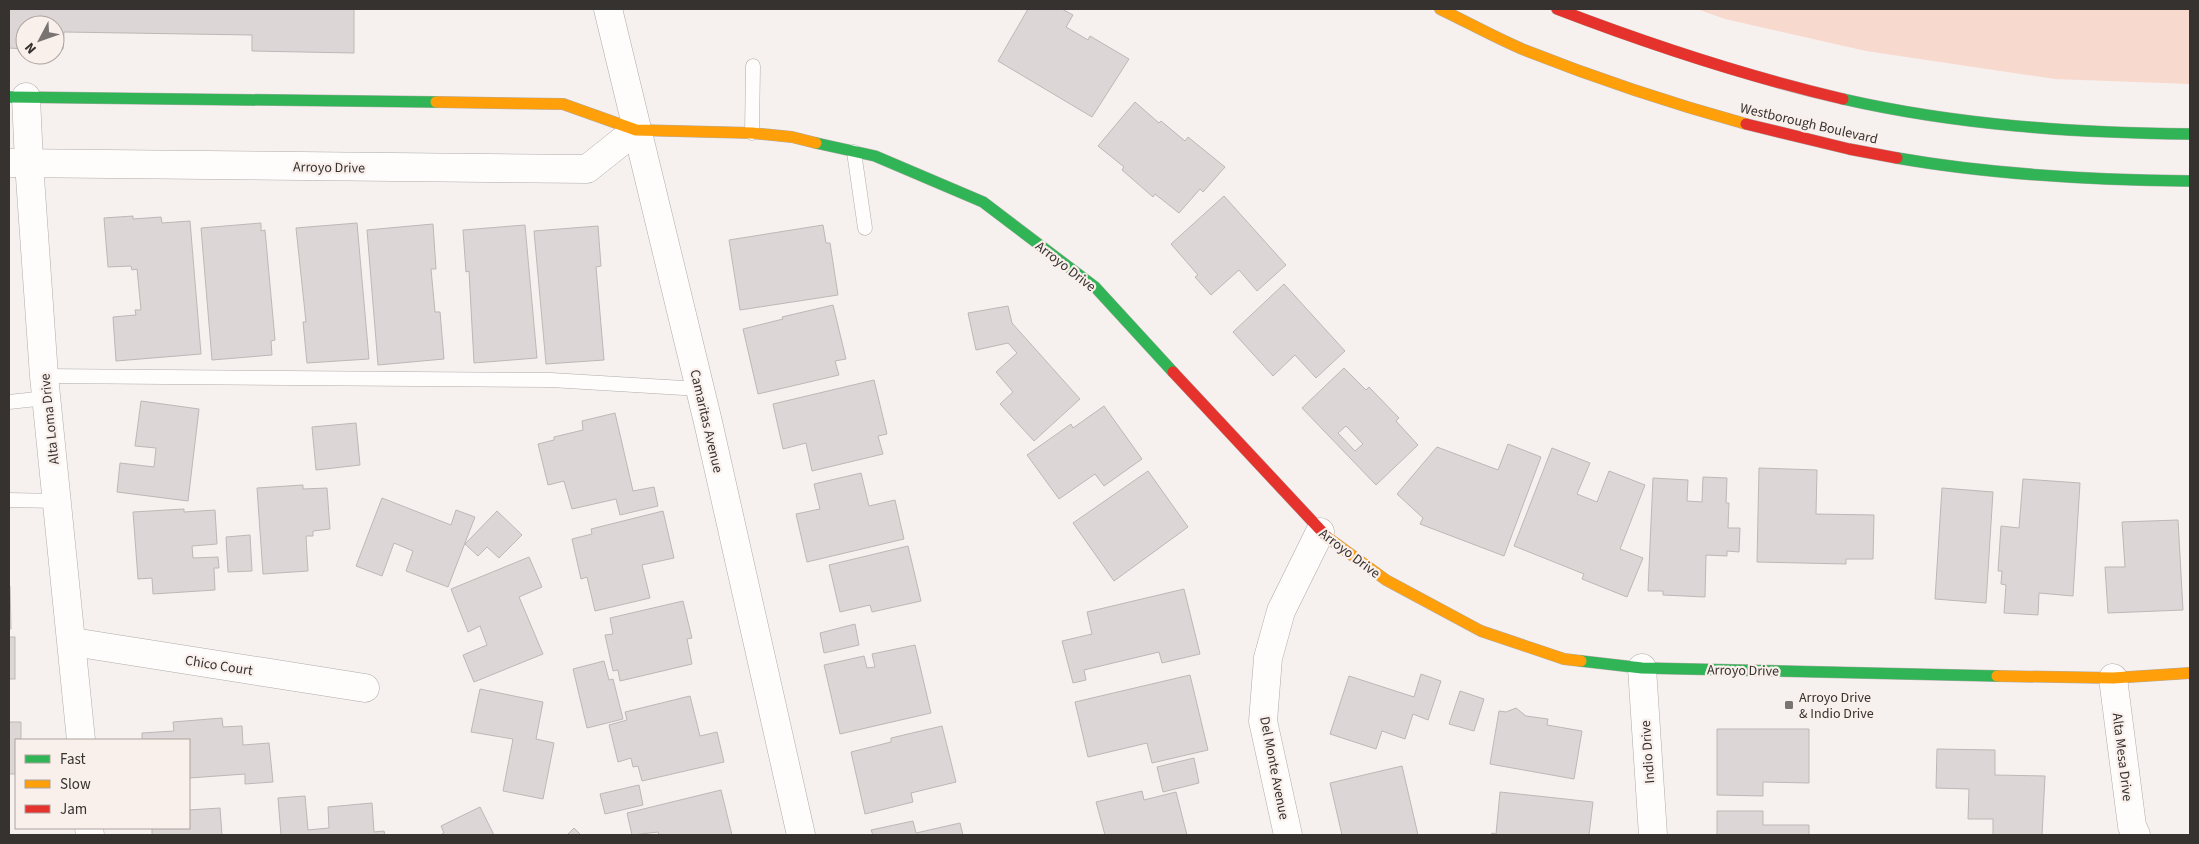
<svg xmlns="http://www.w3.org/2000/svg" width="2199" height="844" viewBox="0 0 2199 844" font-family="'Source Sans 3',sans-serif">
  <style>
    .green { fill: #f8d9ce }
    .building { fill: #dcd7d6; stroke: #bdb8b7; fill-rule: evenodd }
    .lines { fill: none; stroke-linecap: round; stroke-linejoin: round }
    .lane-casing { stroke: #b0acaa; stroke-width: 15 }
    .street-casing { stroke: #b0acaa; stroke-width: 29 }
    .fast-casing { stroke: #b0acaa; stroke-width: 12 }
    .slow-casing { stroke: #b0acaa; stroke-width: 12 }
    .jam-casing { stroke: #b0acaa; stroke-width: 12 }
    .lane { stroke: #fefdfc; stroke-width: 14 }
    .street { stroke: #fefdfc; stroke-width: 28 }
    .fast { stroke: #30b455; stroke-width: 11 }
    .slow { stroke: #ff9f0a; stroke-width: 11 }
    .jam { stroke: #e5322d; stroke-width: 11 }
    .poi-dot { fill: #797472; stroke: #f9efeb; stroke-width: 2 }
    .labels { text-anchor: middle; stroke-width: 4.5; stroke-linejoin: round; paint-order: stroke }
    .street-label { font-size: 14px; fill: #363230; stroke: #f9efeb }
    .poi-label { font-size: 14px; fill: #363230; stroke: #f9efeb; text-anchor: start }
  </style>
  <rect width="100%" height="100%" fill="#f6f0ee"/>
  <polygon class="green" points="1697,9 2190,9 2190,84 2055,79 1866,51 1725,19"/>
  <g class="building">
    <polygon points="9,9 354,9 354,53 252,51 252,35 64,32 63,49 55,49 55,25 25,25 25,49 9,48"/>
    <polygon points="1028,9 1062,9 1073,15 1066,27 1088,40 1090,36 1129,59 1092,117 998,61"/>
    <polygon points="1135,102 1159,123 1161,121 1185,141 1188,137 1225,167 1203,192 1200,189 1179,213 1155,194 1153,197 1122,170 1124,167 1098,146"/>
    <polygon points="1224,196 1286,265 1257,291 1239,270 1211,295 1195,277 1198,275 1171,244"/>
    <polygon points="133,216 133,219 161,217 162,223 190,221 201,354 116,361 113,317 136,315 135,310 141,310 137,269 132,270 131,266 108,267 104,218"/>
    <polygon points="261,223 261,231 265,230 275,340 271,341 272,355 212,360 201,228"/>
    <polygon points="357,223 369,359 307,363 303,322 306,322 296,228"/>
    <polygon points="433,224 436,269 431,269 435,312 440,312 444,359 378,365 367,230"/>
    <polygon points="525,225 537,358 474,363 469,271 466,272 463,230"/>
    <polygon points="823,225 826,243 830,243 838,295 740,310 729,240"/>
    <polygon points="598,226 601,266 596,267 604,360 546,364 534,231"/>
    <polygon points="1284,284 1345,351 1316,378 1295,355 1273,376 1233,332"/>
    <polygon points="833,305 846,359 835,361 839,375 758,394 743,329 783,319 782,317"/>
    <polygon points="1008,306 1012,323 1080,399 1034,441 1000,404 1013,392 996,372 1017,353 1008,343 976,350 968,313"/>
    <path d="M1344 368 1366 390 1369 387 1399 418 1396 421 1418 445 1376 485 1302 408ZM1346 426 1363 444 1355 451 1338 433Z"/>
    <polygon points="874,380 887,434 878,436 883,454 812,471 806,443 783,449 773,404"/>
    <polygon points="141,401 199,409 188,501 117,492 120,463 154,467 156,448 135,446"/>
    <polygon points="1104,406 1142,459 1104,486 1095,474 1059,499 1027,455 1071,424 1073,428"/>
    <polygon points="615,413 633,491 654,487 658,506 620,515 616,499 572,509 564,481 548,485 538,444 554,440 554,437 583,430 582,421"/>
    <polygon points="356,423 360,465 316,470 312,427"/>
    <polygon points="1508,444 1541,457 1504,556 1420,524 1423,518 1397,494 1437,447 1498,470"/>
    <polygon points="1552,448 1590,463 1577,494 1597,502 1609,471 1645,485 1620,549 1643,558 1627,597 1582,579 1584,574 1514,546"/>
    <polygon points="1759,468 1817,470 1816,514 1874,515 1873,559 1846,559 1846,564 1757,562"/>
    <polygon points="1148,471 1188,527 1114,581 1073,523"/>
    <polygon points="861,473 869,506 895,500 904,539 807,562 796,514 820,509 814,484"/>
    <polygon points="1703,477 1727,478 1726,503 1729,503 1728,528 1740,528 1739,552 1727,551 1727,556 1706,555 1705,597 1663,595 1663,591 1648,591 1653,478 1688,480 1687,501 1702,502"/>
    <polygon points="2023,479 2080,483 2073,596 2039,593 2038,615 2004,613 2006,585 2001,584 2002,571 1998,571 2001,526 2019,528"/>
    <polygon points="303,485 303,489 327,488 330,529 313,531 313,536 306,536 308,571 263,574 257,488"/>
    <polygon points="1942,488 1993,492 1986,603 1935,599"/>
    <polygon points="382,498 451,525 456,510 475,517 448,587 406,571 413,551 394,543 382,576 356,566"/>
    <polygon points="184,509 184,512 215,510 217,544 192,546 193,558 218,557 219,568 214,568 215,590 153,594 152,578 138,579 133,512"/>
    <polygon points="497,511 522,535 499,558 487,547 478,556 465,544"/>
    <polygon points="663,511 674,558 642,565 650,598 595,611 587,577 581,579 572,539 592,534 591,529"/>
    <polygon points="2178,520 2183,610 2108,613 2105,567 2125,567 2122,522"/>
    <polygon points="250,535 252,571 228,572 226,537"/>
    <polygon points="908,546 921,601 872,612 870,605 840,612 829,565"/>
    <polygon points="529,557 542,587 519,597 543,654 474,682 463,655 487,645 480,626 468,632 451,589"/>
    <polygon points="9,586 10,586 11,629 9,629"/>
    <polygon points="1184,589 1200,654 1162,663 1159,652 1084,670 1086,680 1073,683 1062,641 1092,634 1087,612"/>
    <polygon points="683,601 692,638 687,639 692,664 620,681 618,670 613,671 605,635 613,634 610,618"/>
    <polygon points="855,624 859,645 824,653 820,633"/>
    <rect x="9" y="637" width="6" height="42"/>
    <polygon points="915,645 931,713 840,734 824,665 864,656 867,668 875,667 872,654"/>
    <polygon points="604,661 609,680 613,679 623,719 587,728 573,669"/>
    <polygon points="1421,674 1441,681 1428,720 1413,714 1405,739 1382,731 1376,749 1330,734 1349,676 1414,697"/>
    <polygon points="1190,675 1208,750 1152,763 1147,743 1088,757 1075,702"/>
    <polygon points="480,689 543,702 536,739 554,743 543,799 503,791 513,739 471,732"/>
    <polygon points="1460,691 1484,699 1474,731 1449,724"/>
    <polygon points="690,696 700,736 717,732 724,762 642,781 638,766 633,767 631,758 618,762 609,725 627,720 625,712"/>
    <polygon points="1516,708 1526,716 1548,719 1547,725 1582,731 1574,779 1490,764 1499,711 1506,712"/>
    <polygon points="222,718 223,727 242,726 243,745 269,743 273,782 245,784 245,774 189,778 189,740 142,740 142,733 174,731 173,722"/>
    <polygon points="9,722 21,722 21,740 16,740 16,774 9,774"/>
    <polygon points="942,726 956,782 911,793 913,802 865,814 851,752 891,742 891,738"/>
    <polygon points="1717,729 1809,729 1809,783 1763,782 1763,796 1717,795"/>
    <polygon points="1937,749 1995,750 1995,775 2045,776 2042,835 1993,835 1993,819 1968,819 1969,789 1936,788"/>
    <polygon points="1194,758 1199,783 1163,792 1157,767"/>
    <polygon points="1402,766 1418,835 1342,835 1330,783"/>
    <polygon points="639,785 643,805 605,814 600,794"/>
    <polygon points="721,790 732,835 659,835 658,832 632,835 627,813"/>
    <polygon points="1142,791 1144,800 1176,792 1187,835 1105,835 1096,802"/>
    <polygon points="1500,792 1593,802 1589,835 1491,835 1492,833 1496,834"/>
    <polygon points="305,796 308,830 329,828 328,807 372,803 374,832 384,831 385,835 281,835 278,798"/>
    <polygon points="480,807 494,835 440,835 444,833 441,826"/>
    <polygon points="220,808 222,835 152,835 152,828 189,828 189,810"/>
    <polygon points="1717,811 1763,811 1763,825 1809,825 1809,835 1717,835"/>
    <polygon points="913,821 916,833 960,823 963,835 873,835 871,830"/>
    <polygon points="574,828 581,835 567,835"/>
  </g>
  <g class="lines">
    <defs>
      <g id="lane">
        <polyline points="752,133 753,66"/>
        <polyline points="854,152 865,228"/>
        <polyline points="44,376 551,380 700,389"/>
        <polyline points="9,402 46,398"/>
        <polyline points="9,500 57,501"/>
      </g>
      <g id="street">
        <polyline points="608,9 708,422 801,835"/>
        <polyline points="26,97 29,163 44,376 81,740"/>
        <polyline points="9,163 587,169 636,130"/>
        <polyline points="73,642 365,688"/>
        <polyline points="1642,668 1653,835"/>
        <polyline points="2113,678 2132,826 2136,835"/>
        <polyline points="89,828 90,835"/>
        <polyline points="1288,835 1263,721 1268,658 1281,611 1320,532"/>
      </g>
      <g id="fast">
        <polyline points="9,97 436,102"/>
        <path d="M1843 99C1957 125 2073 133 2190 134"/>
        <polyline points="816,143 875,156 983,202 1095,287 1173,372"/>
        <path d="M1897 158C1994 175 2092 180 2190 181"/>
        <polyline points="1581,661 1642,668 1997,676"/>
      </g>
      <g id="slow">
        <path d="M1440 9C1467 22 1494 37 1522 49 1595 78 1670 103 1746 124"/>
        <polyline points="436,102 563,104 636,130 752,133 792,137 816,143"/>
        <polyline points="1327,537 1386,580 1481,631 1564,659 1581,661"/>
        <polyline points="1997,676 2113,678 2190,673"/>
      </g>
      <g id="jam">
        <path d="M1557 9C1651 45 1745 76 1843 99"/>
        <polyline points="1746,124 1849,149 1897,158"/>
        <polyline points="1173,372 1327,537"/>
      </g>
    </defs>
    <use href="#lane" class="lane-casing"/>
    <use href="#street" class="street-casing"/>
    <use href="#fast" class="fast-casing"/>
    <use href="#slow" class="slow-casing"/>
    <use href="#jam" class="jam-casing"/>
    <use href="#lane" class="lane"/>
    <use href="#street" class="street"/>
    <use href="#fast" class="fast"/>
    <use href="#slow" class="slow"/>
    <use href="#jam" class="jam"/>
  </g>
  <rect class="poi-dot" x="1784" y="700" width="10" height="10" rx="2.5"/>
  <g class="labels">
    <g class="street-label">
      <text transform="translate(1809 123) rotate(13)" y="5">Westborough Boulevard</text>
      <text transform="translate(329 167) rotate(1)" y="5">Arroyo Drive</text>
      <text transform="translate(1066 266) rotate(38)" y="5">Arroyo Drive</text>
      <text transform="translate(49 419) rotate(-96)" y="5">Alta Loma Drive</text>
      <text transform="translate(707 421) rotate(77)" y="5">Camaritas Avenue</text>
      <text transform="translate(1350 553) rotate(37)" y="5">Arroyo Drive</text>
      <text transform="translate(219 665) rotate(9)" y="5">Chico Court</text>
      <text transform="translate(1743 670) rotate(1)" y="5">Arroyo Drive</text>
      <text transform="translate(1647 752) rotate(-94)" y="5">Indio Drive</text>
      <text transform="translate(2123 757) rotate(83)" y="5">Alta Mesa Drive</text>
      <text transform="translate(1275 768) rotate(79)" y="5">Del Monte Avenue</text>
    </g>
    <g class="poi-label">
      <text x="1799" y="702">Arroyo Drive<tspan x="1799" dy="16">&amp; Indio Drive</tspan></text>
    </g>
  </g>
  <rect width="2199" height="844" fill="none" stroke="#363230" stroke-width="20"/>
  <rect x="15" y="739" width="175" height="90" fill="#f9efeb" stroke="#aba3a0"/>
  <rect x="25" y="755" width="25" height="8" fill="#30b455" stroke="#aba3a0"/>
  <text x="60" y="764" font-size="15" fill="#363230">Fast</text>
  <rect x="25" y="780" width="25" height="8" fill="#ff9f0a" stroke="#aba3a0"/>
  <text x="60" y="789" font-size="15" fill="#363230">Slow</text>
  <rect x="25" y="805" width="25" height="8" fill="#e5322d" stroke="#aba3a0"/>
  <text x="60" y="814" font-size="15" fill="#363230">Jam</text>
  <g transform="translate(40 40) rotate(229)"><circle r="24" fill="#f9efeb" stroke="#aba3a0"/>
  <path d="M0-4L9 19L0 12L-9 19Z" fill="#797472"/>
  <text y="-8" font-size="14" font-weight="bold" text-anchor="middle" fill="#363230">N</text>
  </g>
</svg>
